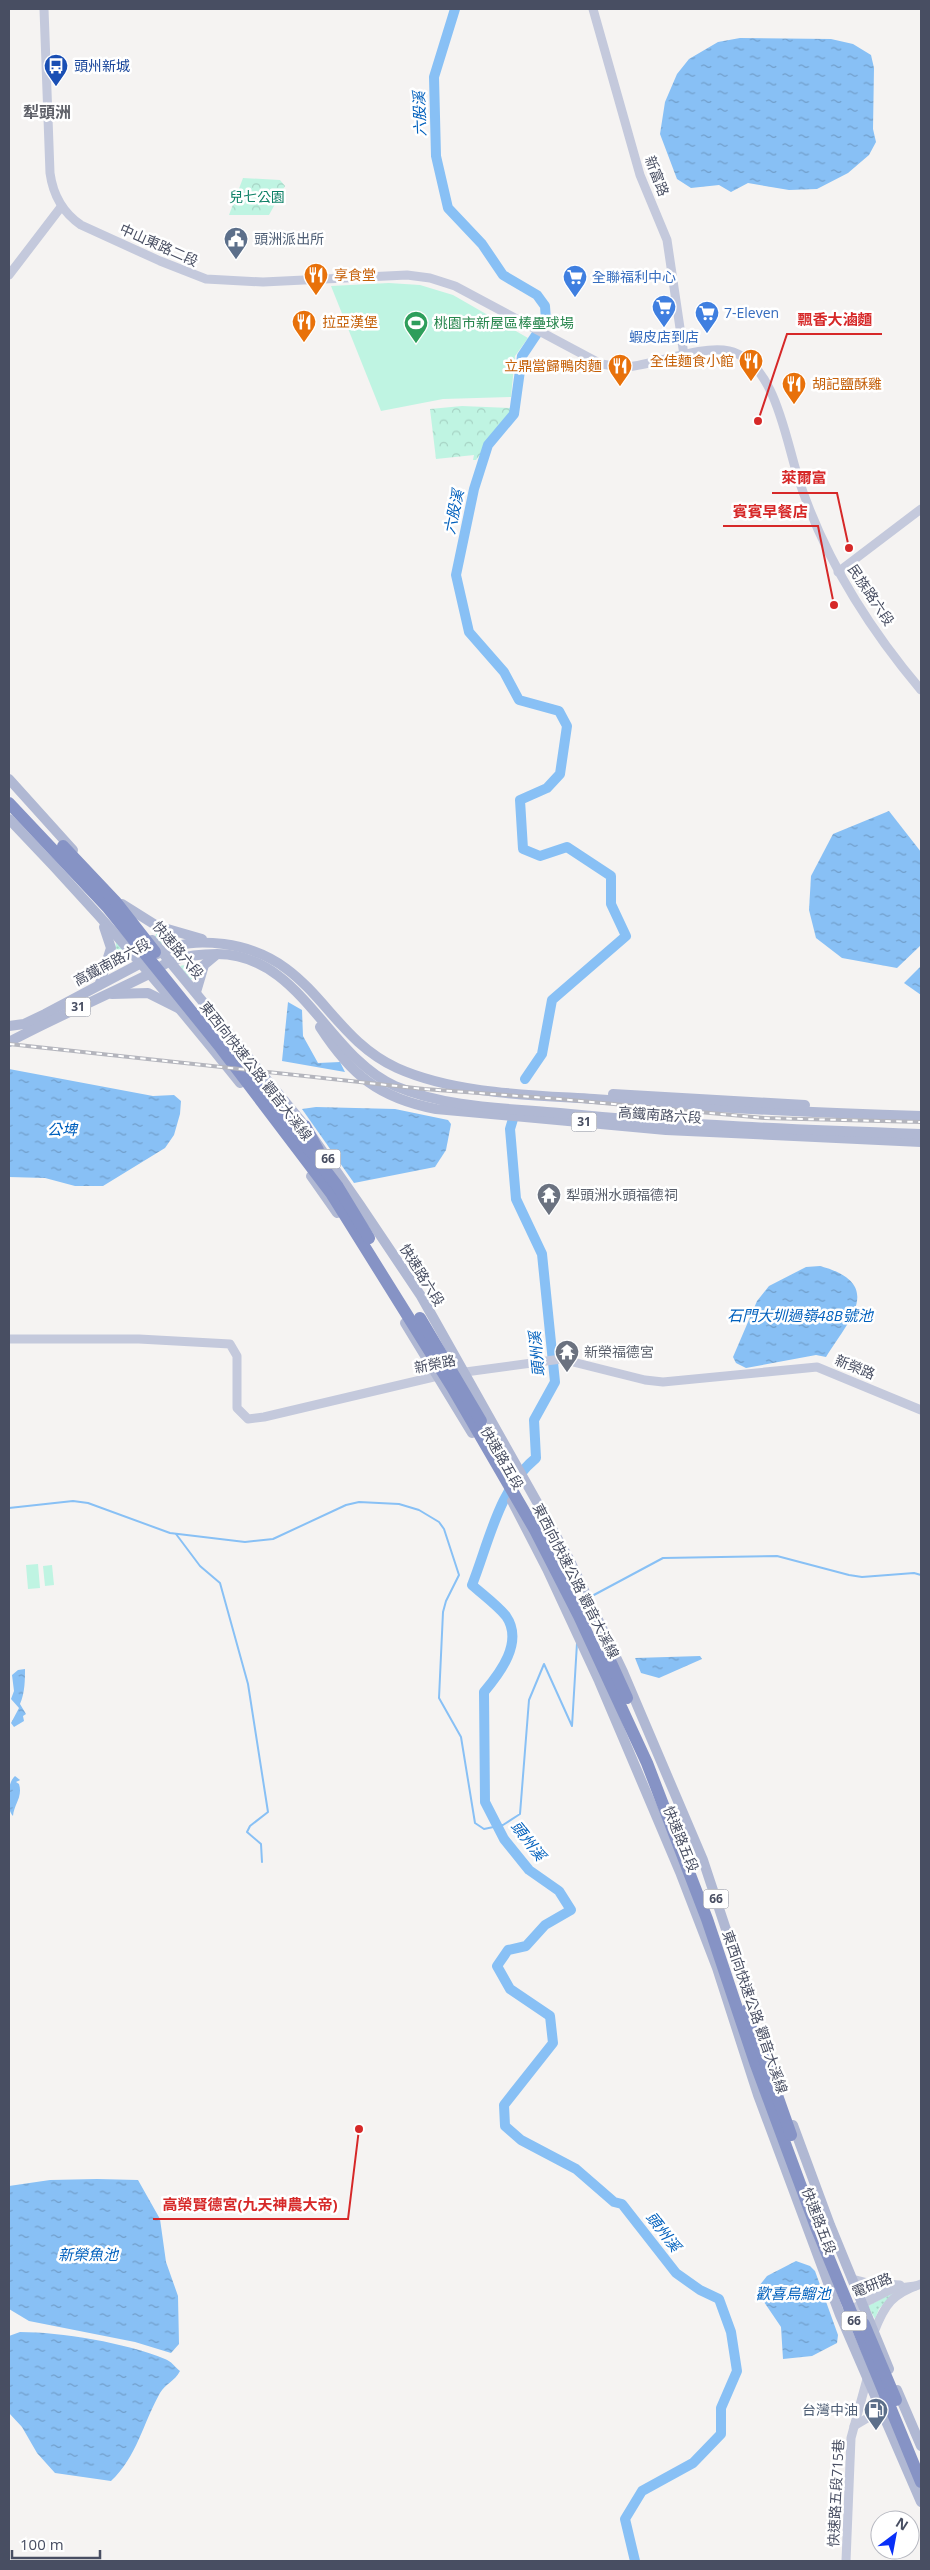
<svg xmlns="http://www.w3.org/2000/svg" width="930" height="2570" viewBox="0 0 930 2570" font-family="'Open Sans','Noto Sans TC',sans-serif">
  <style>
    .grass { fill: url(#grass-dots) }
    .park { fill: url(#park-crowns) }
    .garden { fill: #bff4e2 }
    .water { fill: url(#water-ripples) }
    .lines { fill: none; stroke-linecap: round; stroke-linejoin: round }
    .stream { stroke: #88c0f5; stroke-width: 2 }
    .river { stroke: #88c0f5; stroke-width: 10 }
    .secondary { stroke: #c4c9dc; stroke-width: 9 }
    .primary { stroke: #b0b8d3; stroke-width: 10 }
    .highway { stroke: #8693c5; stroke-width: 12 }
    .rail-casing { stroke: #b4b5bd; stroke-width: 4 }
    .rail { stroke: #fff; stroke-width: 2; stroke-dasharray: 5.5; stroke-linecap: butt }
    .labels { text-anchor: middle; stroke-width: 5; stroke-linejoin: round; paint-order: stroke }
    .shield { fill: #fff; stroke: #7f8391; stroke-width: 1 }
    .shield-label { font-size: 12px; font-weight: bold; fill: #484e62 }
    .transit-label { font-size: 14px; fill: #164399; stroke: #fff; text-anchor: start }
    .street-label { font-size: 14px; fill: #484e62; stroke: #fff }
    .park-label { font-size: 14px; fill: #0e8167; stroke: #fff }
    .service-label { font-size: 14px; fill: #4e5e75; stroke: #fff; text-anchor: start }
    .food-label { font-size: 14px; fill: #c56008; stroke: #fff; text-anchor: start }
    .shop-label { font-size: 14px; fill: #366cbe; stroke: #fff; text-anchor: start }
    .leisure-label { font-size: 14px; fill: #27864d; stroke: #fff; text-anchor: start }
    .worship-label { font-size: 14px; fill: #5b616d; stroke: #fff; text-anchor: start }
    .water-label { font-size: 15px; font-style: italic; fill: #0060bd; stroke: #fff }
    .quarter-label { font-size: 16px; font-weight: bold; fill: #5e6068; stroke: #fff }
    .leader { fill: none; stroke: #d62828; stroke-width: 2 }
    .callout-dot { fill: #d62828; stroke: #fff; stroke-width: 2 }
    .callout-label { font-size: 15px; text-anchor: middle; font-weight: bold; fill: #d62828; stroke: #fff; stroke-width: 5; stroke-linejoin: round; paint-order: stroke }
  </style>
  <defs>
    <pattern id="grass-dots" width="8" height="8" patternUnits="userSpaceOnUse" patternTransform="scale(1.25)"><rect width="8" height="8" fill="#bff4e2"/><path d="M2 2h.1M6 6h.1" fill="none" stroke="#a6d3c4" stroke-width="1.8" stroke-linecap="round"/></pattern>
    <pattern id="park-crowns" width="20" height="18" patternUnits="userSpaceOnUse" patternTransform="scale(1.25)"><rect width="20" height="18" fill="#bff4e2"/><path d="M2 6a3 3 0 1 1 6 0M12 15a3 3 0 1 1 6 0" fill="none" stroke="#a6d3c4"/></pattern>
    <pattern id="water-ripples" width="26" height="14" patternUnits="userSpaceOnUse" patternTransform="scale(1.25)"><rect width="26" height="14" fill="#88c0f5"/><path d="M2 4q2-2 4 0t4 0M15 11q2-2 4 0t4 0" fill="none" stroke="#719eca"/></pattern>
  </defs>
  <rect width="100%" height="100%" fill="#f5f3f2"/>
  <g class="grass">
    <polygon points="158,929 175,938 161,944 155,937"/>
    <polygon points="116,941 131,958 110,971 115,957"/>
    <polygon points="198,962 199,965 191,980 180,966"/>
    <polygon points="894,2292 879,2309 875,2319 868,2306"/>
  </g>
  <g class="park">
    <polygon points="243,178 280,180 285,186 269,215 229,215"/>
    <polygon points="462,406 512,408 508,419 476,460 473,460 474,455 436,459 430,409"/>
  </g>
  <g class="garden">
    <polygon points="389,283 420,285 453,295 528,338 515,356 511,397 443,399 381,411 331,286"/>
    <polygon points="38,1564 40,1588 28,1589 26,1565"/>
    <polygon points="52,1565 54,1585 45,1586 43,1566"/>
  </g>
  <g class="water">
    <polygon points="740,38 831,39 853,44 871,55 874,68 873,129 876,142 869,155 848,173 817,189 789,190 748,183 731,192 719,185 691,188 677,179 660,134 665,102 677,74 689,59 718,42"/>
    <polygon points="889,811 921,852 921,945 897,968 842,958 816,938 809,910 811,876 833,834"/>
    <polygon points="921,966 921,995 904,983"/>
    <polygon points="288,1002 302,1010 303,1036 318,1063 340,1062 345,1072 282,1061"/>
    <polygon points="9,1069 153,1096 174,1095 181,1101 180,1114 174,1135 165,1148 103,1186 75,1186 45,1178 9,1177"/>
    <polygon points="316,1107 395,1109 448,1120 451,1124 446,1150 435,1167 354,1183 302,1109"/>
    <path d="M820 1266C886 1284 849 1320 826 1357L816 1355 746 1368 736 1363 733 1357 757 1301 769 1286 806 1267Z"/>
    <polygon points="700,1656 702,1659 659,1678 641,1673 635,1658"/>
    <path d="M25 1669C25 1679 25 1693 20 1704L26 1714 23 1716 24 1721 14 1727 11 1723 19 1708 11 1699 14 1691 12 1675 18 1670Z"/>
    <path d="M15 1776 20 1780 16 1782 19 1784C23 1797 14 1804 13 1816 5 1807 7 1783 15 1776Z"/>
    <polygon points="97,2179 138,2180 160,2219 166,2262 178,2296 179,2344 171,2353 135,2342 29,2321 9,2309 9,2186 50,2180"/>
    <polygon points="796,2261 810,2266 815,2271 838,2335 837,2343 812,2356 783,2359 781,2327 762,2299 759,2286 767,2276"/>
    <path d="M20 2332C60 2332 127 2343 165 2359 171 2361 175 2367 180 2371 175 2381 165 2384 160 2393 143 2423 137 2457 111 2481L55 2473 37 2453 22 2427 9 2413V2336Z"/>
  </g>
  <g class="lines">
    <g class="stream">
      <polyline points="9,1508 73,1501 88,1503 170,1533 245,1542 273,1539 346,1505 359,1502 399,1504 419,1510 439,1522 444,1529 459,1575 446,1601 443,1612 439,1698 461,1737 475,1823 484,1829 503,1825 520,1814 529,1700 544,1664 572,1726 577,1643"/>
      <polyline points="176,1534 200,1566 220,1583 248,1684 268,1812 250,1826 247,1832 261,1844 262,1862"/>
      <polyline points="592,1596 663,1558 777,1556 849,1575 862,1577 914,1573 921,1575"/>
    </g>
    <g class="river">
      <polyline points="455,9 434,77 436,156 448,208 482,244 503,275 537,295 545,306 546,320 522,356 514,414 488,445 474,489 456,575 469,632 504,672 519,700 559,711 567,726 560,774 547,788 520,800 523,849 540,856 567,847 611,876 611,904 626,936 552,1000 542,1054 525,1079"/>
      <path d="M513 1119 510 1129 516 1199 542 1254 555 1382 534 1420 536 1458C499 1488 489 1542 472 1585 482 1594 497 1605 506 1616 524 1642 500 1673 484 1692L485 1802 504 1839 529 1870 559 1891 571 1910 545 1925 526 1946 508 1950 497 1966 510 1989 550 2016 553 2043 504 2105 505 2126 521 2140 576 2169 614 2202 622 2204 676 2273 700 2290 719 2299 731 2332 737 2371 721 2408V2434L693 2463 642 2491 625 2519 635 2561"/>
    </g>
    <g class="secondary">
      <path d="M44 9 50 173C53 195 62 212 81 225L160 261 206 279 263 282 407 275 430 278 455 286 601 364C610 365 619 368 628 367 656 364 702 345 729 351 774 361 785 436 797 474 822 554 867 626 921 690"/>
      <polyline points="593,9 640,175 667,240 684,355"/>
      <polyline points="9,275 61,207"/>
      <polyline points="838,572 921,509"/>
      <polyline points="9,1339 139,1339 230,1344 237,1356 237,1408 248,1419 264,1417 442,1375"/>
      <polyline points="458,1373 561,1359 645,1380 663,1382 817,1367 921,1410"/>
      <polyline points="852,2279 868,2283 900,2285"/>
      <polyline points="846,2312 892,2289 915,2286"/>
      <path d="M874 2332C885 2304 892 2294 921 2284"/>
      <polyline points="854,2426 886,2407"/>
      <polyline points="846,2561 851,2438 867,2379"/>
    </g>
    <g class="primary">
      <polyline points="9,779 73,850"/>
      <path d="M9 819C90 903 167 991 240 1083"/>
      <polyline points="122,904 157,926 202,939"/>
      <polyline points="152,940 305,1126 360,1205 421,1296 569,1559 623,1672 703,1860 755,2017"/>
      <path d="M157 954C181 942 198 941 224 944 315 956 325 1035 397 1068 455 1094 531 1095 594 1099 703 1107 812 1113 921 1116"/>
      <polyline points="100,983 111,948 104,927"/>
      <polyline points="196,992 204,965 216,955"/>
      <polyline points="112,994 148,993 178,1008"/>
      <polyline points="9,1026 24,1024 45,1014 145,961"/>
      <path d="M320 1027C351 1075 379 1098 436 1109L666 1130 921 1142"/>
      <path d="M9 1042C54 1018 101 998 147 975 156 971 164 963 173 960 186 956 203 954 217 954 301 954 327 1056 395 1086 447 1108 505 1108 560 1113 681 1125 801 1130 921 1134"/>
      <polyline points="613,1094 805,1105"/>
      <polyline points="311,1176 337,1213"/>
      <polyline points="405,1323 472,1433"/>
      <polyline points="512,1501 547,1569 599,1681 680,1872 717,1968 758,2095 840,2315 921,2502"/>
      <polyline points="793,2125 830,2225 889,2369"/>
      <polyline points="897,2390 921,2446"/>
    </g>
    <g class="highway">
      <polyline points="9,803 108,908 221,1048 331,1193 452,1387 535,1530 579,1616 647,1763 707,1919 756,2065 816,2227 921,2482"/>
      <polyline points="63,846 115,901 155,952"/>
      <polyline points="256,1079 338,1187 369,1238"/>
      <polyline points="305,1126 318,1150"/>
      <polyline points="420,1318 481,1421"/>
      <polyline points="607,1654 627,1698"/>
      <polyline points="747,2010 791,2135"/>
      <polyline points="864,2324 896,2400"/>
    </g>
    <defs>
      <polyline id="rail" points="9,1044 424,1089 560,1099 764,1118 921,1122"/>
    </defs>
    <use href="#rail" class="rail-casing"/>
    <use href="#rail" class="rail"/>
  </g>
  <defs>
    <symbol id="bus-pin" viewBox="-11 -11 22 30"><path d="M0 17L-7.5 6A9.5 9.5 0 1 1 7.5 6Z" fill="#1a4fb4" stroke="#fff"/><path d="M-5-6H5V4H4V6H2V4H-2V6H-4V4H-5ZM-3.5-4V0h7V-4ZM-3.5 1.2v1.5H-2V1.2ZM2 1.2v1.5H3.5V1.2Z" fill="#fff"/></symbol>
    <symbol id="civic-pin" viewBox="-11 -11 22 30"><path d="M0 17L-7.5 6A9.5 9.5 0 1 1 7.5 6Z" fill="#5c6f8a" stroke="#fff"/><path d="M-.6-6.5H3V-4.5H.6V-3L4-1V1h2V6H-6V1h2V-1L-.6-3ZM-1.2 2.5V6h2.4V2.5Z" fill="#fff"/></symbol>
    <symbol id="restaurant-pin" viewBox="-11 -11 22 30"><path d="M0 17L-7.5 6A9.5 9.5 0 1 1 7.5 6Z" fill="#e8710a" stroke="#fff"/><path d="M-5-6h1v4h1v-4h1v4h1v-4h1v5L-1.5 .5V6h-2V.5L-5-1ZM5-6V6H3V1.5H1.5Q1.5-4 5-6Z" fill="#fff"/></symbol>
    <symbol id="supermarket-pin" viewBox="-11 -11 22 30"><path d="M0 17L-7.5 6A9.5 9.5 0 1 1 7.5 6Z" fill="#3f7fe0" stroke="#fff"/><path d="M-6-5.5h2.5l.6 2H6L4.5 2H-2.5L-4.4-4H-6ZM-1.5 3.2a1.3 1.3 0 1 0 .1 0ZM3 3.2a1.3 1.3 0 1 0 .1 0Z" fill="#fff"/></symbol>
    <symbol id="stadium-pin" viewBox="-11 -11 22 30"><path d="M0 17L-7.5 6A9.5 9.5 0 1 1 7.5 6Z" fill="#2e9e5b" stroke="#fff"/><path d="M0-5a6.5 5 0 1 0 0 10a6.5 5 0 1 0 0-10ZM-3.5-1.8h7v3.6h-7Z" fill="#fff"/></symbol>
    <symbol id="temple-pin" viewBox="-11 -11 22 30"><path d="M0 17L-7.5 6A9.5 9.5 0 1 1 7.5 6Z" fill="#6b7280" stroke="#fff"/><path d="M0-6L5-2H3V0L6.5 2.5H4V6H1.5V3h-3V6H-4V2.5H-6.5L-3 0V-2H-5Z" fill="#fff"/></symbol>
    <symbol id="fuel-pin" viewBox="-11 -11 22 30"><path d="M0 17L-7.5 6A9.5 9.5 0 1 1 7.5 6Z" fill="#5c6f8a" stroke="#fff"/><path d="M-5.5-6h7V0h2V4h1.3V-2.5L3-4.5l.8-.8L6-3V5H2.5V1h-1V6h-7ZM-4.2-4.7v3.2H.2V-4.7Z" fill="#fff"/></symbol>
  </defs>
  <g fill-rule="evenodd">
    <use href="#bus-pin" x="42" y="52" width="28" height="38"/>
    <use href="#civic-pin" x="222" y="225" width="28" height="38"/>
    <use href="#restaurant-pin" x="302" y="261" width="28" height="38"/>
    <use href="#supermarket-pin" x="561" y="263" width="28" height="38"/>
    <use href="#supermarket-pin" x="650" y="293" width="28" height="38"/>
    <use href="#supermarket-pin" x="693" y="299" width="28" height="38"/>
    <use href="#restaurant-pin" x="290" y="308" width="28" height="38"/>
    <use href="#stadium-pin" x="402" y="309" width="28" height="38"/>
    <use href="#restaurant-pin" x="737" y="347" width="28" height="38"/>
    <use href="#restaurant-pin" x="606" y="352" width="28" height="38"/>
    <use href="#restaurant-pin" x="780" y="370" width="28" height="38"/>
    <use href="#temple-pin" x="535" y="1181" width="28" height="38"/>
    <use href="#temple-pin" x="553" y="1338" width="28" height="38"/>
    <use href="#fuel-pin" x="862" y="2396" width="28" height="38"/>
  </g>
  <g class="labels">
    <g class="shield">
      <rect x="65.5" y="997.5" width="25" height="19" rx="4"/>
      <rect x="571.5" y="1112.5" width="25" height="19" rx="4"/>
      <rect x="315.5" y="1149.5" width="25" height="19" rx="4"/>
      <rect x="703.5" y="1889.5" width="25" height="19" rx="4"/>
      <rect x="841.5" y="2311.5" width="25" height="19" rx="4"/>
    </g>
    <g class="shield-label">
      <text x="78" y="1011">31</text>
      <text x="584" y="1126">31</text>
      <text x="328" y="1163">66</text>
      <text x="716" y="1903">66</text>
      <text x="854" y="2325">66</text>
    </g>
    <g class="transit-label">
      <text x="74" y="71">頭州新城</text>
    </g>
    <g class="street-label">
      <text transform="translate(657 176) rotate(69)" y="5">新富路</text>
      <text transform="translate(159 245) rotate(24)" y="5">中山東路二段</text>
      <text transform="translate(871 595) rotate(56)" y="5">民族路六段</text>
      <text transform="translate(178 950) rotate(50)" y="5">快速路六段</text>
      <text transform="translate(112 962) rotate(-28)" y="5">高鐵南路六段</text>
      <text transform="translate(256 1071) rotate(52)" y="5">東西向快速公路 觀音大溪線</text>
      <text transform="translate(660 1115) rotate(4)" y="5">高鐵南路六段</text>
      <text transform="translate(422 1275) rotate(58)" y="5">快速路六段</text>
      <text transform="translate(435 1364) rotate(-11)" y="5">新榮路</text>
      <text transform="translate(855 1367) rotate(22)" y="5">新榮路</text>
      <text transform="translate(502 1458) rotate(60)" y="5">快速路五段</text>
      <text transform="translate(576 1581) rotate(63)" y="5">東西向快速公路 觀音大溪線</text>
      <text transform="translate(681 1839) rotate(68)" y="5">快速路五段</text>
      <text transform="translate(755 2012) rotate(71)" y="5">東西向快速公路 觀音大溪線</text>
      <text transform="translate(819 2221) rotate(69)" y="5">快速路五段</text>
      <text transform="translate(872 2285) rotate(-22)" y="5">電研路</text>
      <text transform="translate(836 2493) rotate(-87)" y="5">快速路五段715巷</text>
    </g>
    <g class="park-label">
      <text x="257" y="202">兒七公園</text>
    </g>
    <g class="service-label">
      <text x="254" y="244">頭洲派出所</text>
      <text x="858" y="2415" text-anchor="end">台灣中油</text>
    </g>
    <g class="food-label">
      <text x="334" y="280">享食堂</text>
      <text x="322" y="327">拉亞漢堡</text>
      <text x="734" y="366" text-anchor="end">全佳麵食小館</text>
      <text x="602" y="371" text-anchor="end">立鼎當歸鴨肉麵</text>
      <text x="812" y="389">胡記鹽酥雞</text>
    </g>
    <g class="shop-label">
      <text x="592" y="282">全聯福利中心</text>
      <text x="724" y="318">7-Eleven</text>
      <text x="664" y="342" text-anchor="middle">蝦皮店到店</text>
    </g>
    <g class="leisure-label">
      <text x="434" y="328">桃園市新屋區棒壘球場</text>
    </g>
    <g class="worship-label">
      <text x="566" y="1200">犁頭洲水頭福德祠</text>
      <text x="584" y="1357">新榮福德宮</text>
    </g>
    <g class="water-label">
      <text transform="translate(420 114) rotate(-92)" y="5">六股溪</text>
      <text transform="translate(454 512) rotate(-78)" y="5">六股溪</text>
      <text x="62" y="1135">公埤</text>
      <text x="800" y="1321">石門大圳過嶺48B號池</text>
      <text transform="translate(537 1354) rotate(-95)" y="5">頭州溪</text>
      <text transform="translate(528 1841) rotate(52)" y="5">頭州溪</text>
      <text transform="translate(663 2232) rotate(52)" y="5">頭州溪</text>
      <text x="88" y="2260">新榮魚池</text>
      <text x="793" y="2299">歡喜烏鰡池</text>
    </g>
    <g class="quarter-label">
      <text x="47" y="118">犁頭洲</text>
    </g>
  </g>
  <path class="leader" d="M758 421L787 334H882M849 548L837 493H772M834 605L818 526H723M359 2129L348 2219H153"/>
  <g class="callout-dot">
    <circle cx="758" cy="421" r="5"/>
    <circle cx="849" cy="548" r="5"/>
    <circle cx="834" cy="605" r="5"/>
    <circle cx="359" cy="2129" r="5"/>
  </g>
  <g class="callout-label">
    <text x="835" y="325">飄香大滷麵</text>
    <text x="804" y="483">萊爾富</text>
    <text x="770" y="517">賓賓早餐店</text>
    <text x="250" y="2210">高榮賢德宮(九天神農大帝)</text>
  </g>
  <rect width="930" height="2570" fill="none" stroke="#484e62" stroke-width="20"/>
  <g transform="translate(895 2535) rotate(32)"><circle r="24" fill="#ffffff" stroke="#b6b8c0"/>
  <path d="M0-4L9 19L0 12L-9 19Z" fill="#092ff8"/>
  <text y="-8" font-size="14" font-weight="bold" text-anchor="middle" fill="#484e62">N</text>
  </g>
  <path d="M12 2550v8h88v-8" fill="none" stroke="#484e62" stroke-width="2.5"/>
  <text x="20" y="2550" font-size="15" fill="#484e62" stroke="#ffffff" stroke-width="4" paint-order="stroke">100 m</text>
</svg>
